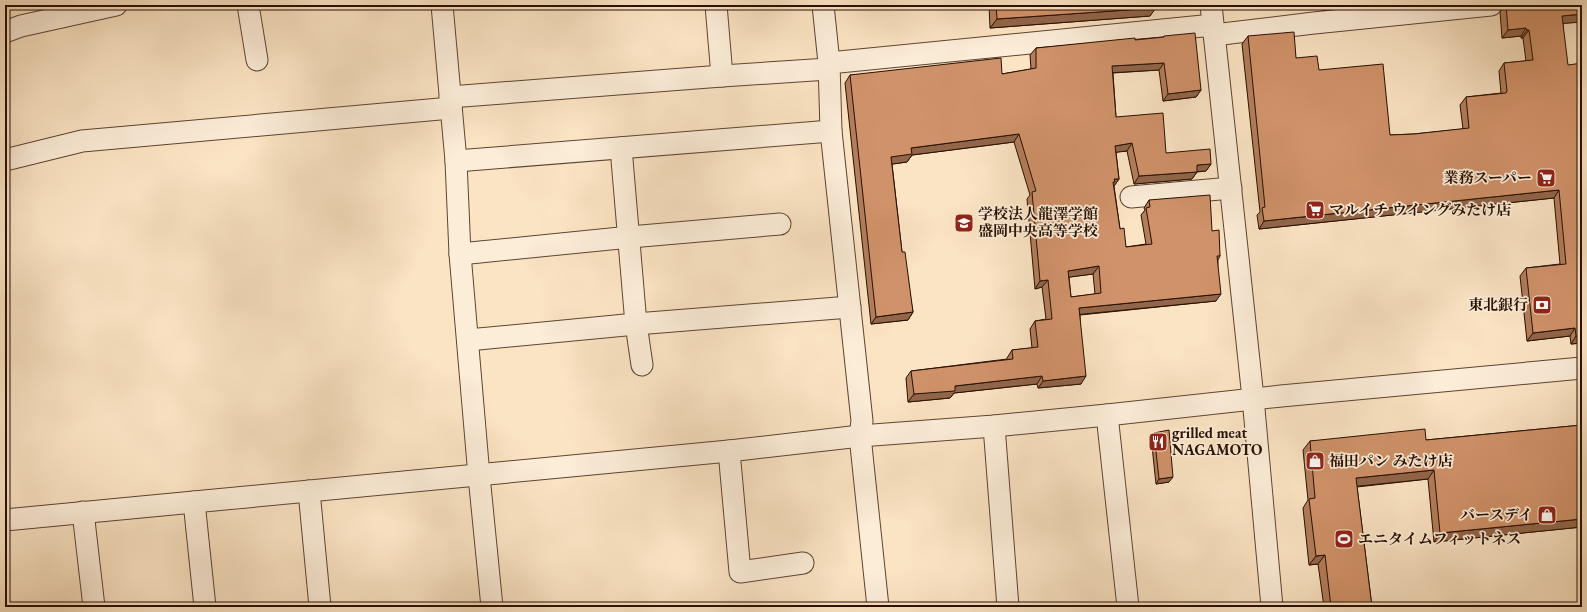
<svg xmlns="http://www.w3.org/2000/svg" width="1587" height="612" viewBox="0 0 1587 612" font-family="'EB Garamond','Noto Serif JP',serif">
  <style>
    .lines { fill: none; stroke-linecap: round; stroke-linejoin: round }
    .minor-casing { stroke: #5d4431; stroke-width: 23 }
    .minor { stroke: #fcedd9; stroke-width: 21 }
    .wall { fill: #b37e5b; stroke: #280f00; fill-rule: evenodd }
    .shaded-wall { fill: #92664a; stroke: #280f00 }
    .building { fill: #d0926a; stroke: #280f00; fill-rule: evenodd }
    .labels { text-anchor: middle; stroke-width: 3.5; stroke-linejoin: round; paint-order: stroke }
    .poi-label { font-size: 15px; font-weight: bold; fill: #280f00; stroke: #fcedd9; text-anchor: start }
  </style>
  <rect width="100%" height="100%" fill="#fbe4c4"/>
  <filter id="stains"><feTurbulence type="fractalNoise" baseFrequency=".005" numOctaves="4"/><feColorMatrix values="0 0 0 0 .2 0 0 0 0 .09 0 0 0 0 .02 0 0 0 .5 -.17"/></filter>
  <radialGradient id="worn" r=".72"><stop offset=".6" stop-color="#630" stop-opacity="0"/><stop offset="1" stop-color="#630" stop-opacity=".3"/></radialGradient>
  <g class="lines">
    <defs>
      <g id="minor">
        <polyline points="248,5 257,60"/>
        <polyline points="442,5 456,161 460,254 479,476 492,607"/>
        <polyline points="716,5 722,76"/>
        <polyline points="823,5 829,63 831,131 862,421 860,436 878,607"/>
        <polyline points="1211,5 1253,398 1272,607"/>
        <polyline points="5,32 21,26 116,5"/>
        <polyline points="1214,35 1314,23 1491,5"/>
        <polyline points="829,63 1213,25"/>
        <polyline points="450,97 722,76 828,69"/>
        <polyline points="621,148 636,324 642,365"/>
        <polyline points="5,160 82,141 451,108"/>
        <polyline points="456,161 831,131"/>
        <polyline points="1131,197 1231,188"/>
        <polyline points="460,254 630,237 780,224"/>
        <polyline points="468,340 636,324 850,307"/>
        <polyline points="1107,415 1128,607"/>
        <polyline points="994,426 1008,607"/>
        <polyline points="729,451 740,572 803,563"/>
        <polyline points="309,491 320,607"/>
        <polyline points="194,502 205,607"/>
        <polyline points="83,512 94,607"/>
        <polyline points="5,520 729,451 860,436 994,426 1107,415 1281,396 1582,368"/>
      </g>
    </defs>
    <use href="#minor" class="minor-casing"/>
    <use href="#minor" class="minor"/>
  </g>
  <g class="wall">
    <polygon points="989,5 1156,5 1150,16 990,28"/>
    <polygon points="1321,5 1372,5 1322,10"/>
    <polygon points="1502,5 1582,5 1582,22 1563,23 1582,343 1571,344 1570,336 1527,341 1520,276 1526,268 1560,264 1554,198 1259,229 1257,215 1260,212 1242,44 1248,36 1296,58 1319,70 1390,135 1414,134 1463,129 1460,105 1466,97 1501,93 1499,71 1504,63 1526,61 1523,38 1521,38 1521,36 1502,38 1500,12"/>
    <path d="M1164 36 1201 90 1196 97 1163 101 1159 70 1113 73 1116 117 1166 153 1211 164 1206 171 1197 172 1192 179 1134 184 1127 151 1116 152 1119 179 1114 186 1120 229 1126 247 1146 244 1141 215 1145 210 1144 208 1149 200 1212 231 1220 256 1218 260 1216 301 1080 315 1081 384 1038 388 1037 384 954 393 950 398 908 402 906 378 911 371 1007 359V358L1012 350 1032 348 1030 329 1035 321 1046 319 1042 287 1035 289 1027 199 1030 195 1014 142 912 155 907 162 892 164 902 252 913 312 908 320 871 324 845 83 850 75 1002 74 1031 69 1030 55 1036 48 1163 37ZM1093 274 1095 294 1071 297 1069 277Z"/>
    <polygon points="1582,425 1582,527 1434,542 1428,479 1357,487 1372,607 1324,607 1318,564 1309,565 1303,508 1308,500 1303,450 1310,441 1426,440"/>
    <polygon points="1154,433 1169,482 1156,484 1151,437"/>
  </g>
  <g class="shaded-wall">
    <polygon points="1325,5 1372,5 1322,10"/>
    <polygon points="1156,8 1150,16 990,28 997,19"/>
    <polygon points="1582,14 1582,22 1557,24 1562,16"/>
    <polygon points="1526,28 1521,36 1502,38 1508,30"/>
    <polygon points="1527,30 1529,30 1523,38 1521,38"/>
    <polygon points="1164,63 1159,70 1107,73 1112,66"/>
    <polygon points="1201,90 1196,97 1163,101 1168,94"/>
    <polygon points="1019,134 1014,142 912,155 907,162 886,165 891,157 911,148"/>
    <polygon points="1132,143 1127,151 1110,153 1115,146"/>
    <polygon points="1211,164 1206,171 1191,172 1197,165"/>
    <polygon points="1197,172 1192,179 1134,184 1139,176"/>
    <polygon points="1114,179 1119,179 1114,186 1111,186"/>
    <polygon points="1559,190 1554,198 1259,229 1264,221"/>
    <polygon points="1099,266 1093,274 1063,278 1068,271"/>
    <polygon points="1048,280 1042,287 1035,289 1040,281"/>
    <polygon points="1221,294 1216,301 1074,315 1079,308"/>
    <polygon points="913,312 908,320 871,324 876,317"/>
    <polygon points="1575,328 1570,336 1527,341 1533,333"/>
    <polygon points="1576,336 1582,336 1582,343 1571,344"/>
    <polygon points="1042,376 1037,384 954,393 950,398 908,402 914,394 955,386"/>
    <polygon points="1086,376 1081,384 1038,388 1043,381"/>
    <polygon points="1434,470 1428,479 1350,487 1356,478"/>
    <polygon points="1173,477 1169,482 1156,484 1159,479"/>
    <polygon points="1582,519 1582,527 1434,542 1440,533"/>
    <polygon points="1325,555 1318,564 1309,565 1316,556"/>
  </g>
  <g class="building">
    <polygon points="996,5 1156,5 1156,8 997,19"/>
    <polygon points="1506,5 1582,5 1582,14 1562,16 1568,65 1582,63 1582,336 1576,336 1575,328 1533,333 1526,268 1566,264 1559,190 1264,221 1262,208 1265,207 1248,36 1294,32 1296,58 1317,56 1319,70 1383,64 1390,135 1414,134 1469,128 1466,97 1506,93 1507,91 1504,63 1533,60 1529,30 1527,30 1526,28 1508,30"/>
    <path d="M1195 33 1201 90 1168 94 1164 63 1112 66 1116 117 1163 113 1166 153 1210 149 1211 164 1197 165V172L1139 176 1132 143 1115 146 1119 179H1114L1115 182H1113L1120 229 1124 228 1126 247 1152 244 1146 208 1150 207 1149 200 1210 195 1212 231 1219 230 1220 256H1217L1221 294 1079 308 1086 376 1043 381 1042 376 955 386V391L914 394 911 371 1013 359 1012 350 1038 347 1035 321 1052 319 1048 280 1040 281 1032 192 1036 191 1019 134 911 148 912 154 891 157 902 252H905L913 312 876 317 850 75 1001 58 1002 74 1036 68V48L1135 38V40L1164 37V36ZM1099 266 1101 293 1071 297 1068 271Z"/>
    <polygon points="1582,425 1582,519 1440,533 1434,470 1356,478 1372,607 1331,607 1325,555 1316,556 1309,499 1315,498 1310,441 1425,429 1426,440"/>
    <polygon points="1169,430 1173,477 1159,479 1154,433"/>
  </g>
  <defs>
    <symbol id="supermarket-square" viewBox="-11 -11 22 22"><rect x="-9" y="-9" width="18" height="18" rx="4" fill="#8f2418" stroke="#fcedd9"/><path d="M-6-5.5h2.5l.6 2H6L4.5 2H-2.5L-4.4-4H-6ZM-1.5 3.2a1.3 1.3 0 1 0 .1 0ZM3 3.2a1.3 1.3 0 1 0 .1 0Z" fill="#fff"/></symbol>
    <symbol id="school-square" viewBox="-11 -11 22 22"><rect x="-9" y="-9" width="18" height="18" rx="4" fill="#8f2418" stroke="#fcedd9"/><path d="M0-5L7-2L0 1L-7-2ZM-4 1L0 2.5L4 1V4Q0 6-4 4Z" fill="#fff"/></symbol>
    <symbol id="bank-square" viewBox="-11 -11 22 22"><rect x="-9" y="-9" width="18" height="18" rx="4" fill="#8f2418" stroke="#fcedd9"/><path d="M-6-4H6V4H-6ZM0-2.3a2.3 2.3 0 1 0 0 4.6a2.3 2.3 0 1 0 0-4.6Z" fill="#fff"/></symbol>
    <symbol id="restaurant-square" viewBox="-11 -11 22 22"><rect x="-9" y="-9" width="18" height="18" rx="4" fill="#8f2418" stroke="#fcedd9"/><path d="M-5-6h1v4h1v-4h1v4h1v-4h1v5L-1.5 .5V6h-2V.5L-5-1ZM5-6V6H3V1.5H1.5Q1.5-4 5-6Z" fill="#fff"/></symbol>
    <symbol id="shop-square" viewBox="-11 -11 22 22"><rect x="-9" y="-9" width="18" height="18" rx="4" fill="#8f2418" stroke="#fcedd9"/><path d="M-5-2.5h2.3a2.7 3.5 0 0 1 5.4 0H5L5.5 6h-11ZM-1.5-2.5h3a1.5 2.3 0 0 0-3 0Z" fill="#fff"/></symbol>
    <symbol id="stadium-square" viewBox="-11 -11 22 22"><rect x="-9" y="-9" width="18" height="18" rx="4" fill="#8f2418" stroke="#fcedd9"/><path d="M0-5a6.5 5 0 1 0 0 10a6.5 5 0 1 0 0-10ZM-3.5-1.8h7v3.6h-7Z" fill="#fff"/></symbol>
  </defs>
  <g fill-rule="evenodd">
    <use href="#supermarket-square" x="1535" y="167" width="22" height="22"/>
    <use href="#supermarket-square" x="1304" y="199" width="22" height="22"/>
    <use href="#school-square" x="953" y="212" width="22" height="22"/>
    <use href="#bank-square" x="1531" y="294" width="22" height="22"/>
    <use href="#restaurant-square" x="1147" y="431" width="22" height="22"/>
    <use href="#shop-square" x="1304" y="450" width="22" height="22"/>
    <use href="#shop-square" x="1536" y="504" width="22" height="22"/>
    <use href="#stadium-square" x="1333" y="528" width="22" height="22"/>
  </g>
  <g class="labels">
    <g class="poi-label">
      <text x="1532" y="183" text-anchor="end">業務スーパー</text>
      <text x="1329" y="215">マルイチ ウイングみたけ店</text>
      <text x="978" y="219">学校法人龍澤学館<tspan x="978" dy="17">盛岡中央高等学校</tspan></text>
      <text x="1528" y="310" text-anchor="end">東北銀行</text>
      <text x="1172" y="438">grilled meat<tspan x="1172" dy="17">NAGAMOTO</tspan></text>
      <text x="1329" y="466">福田パン みたけ店</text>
      <text x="1533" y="520" text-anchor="end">バースデイ</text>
      <text x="1358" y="544">エニタイムフィットネス</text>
    </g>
  </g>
  <rect width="1587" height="612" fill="none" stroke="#fbe4c4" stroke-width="20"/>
  <rect x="6" y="6" width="1575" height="600" fill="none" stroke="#280f00" stroke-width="2"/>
  <rect x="10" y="10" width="1567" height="592" fill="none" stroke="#280f00"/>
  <rect width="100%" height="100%" filter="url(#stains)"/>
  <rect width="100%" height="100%" fill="url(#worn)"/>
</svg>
